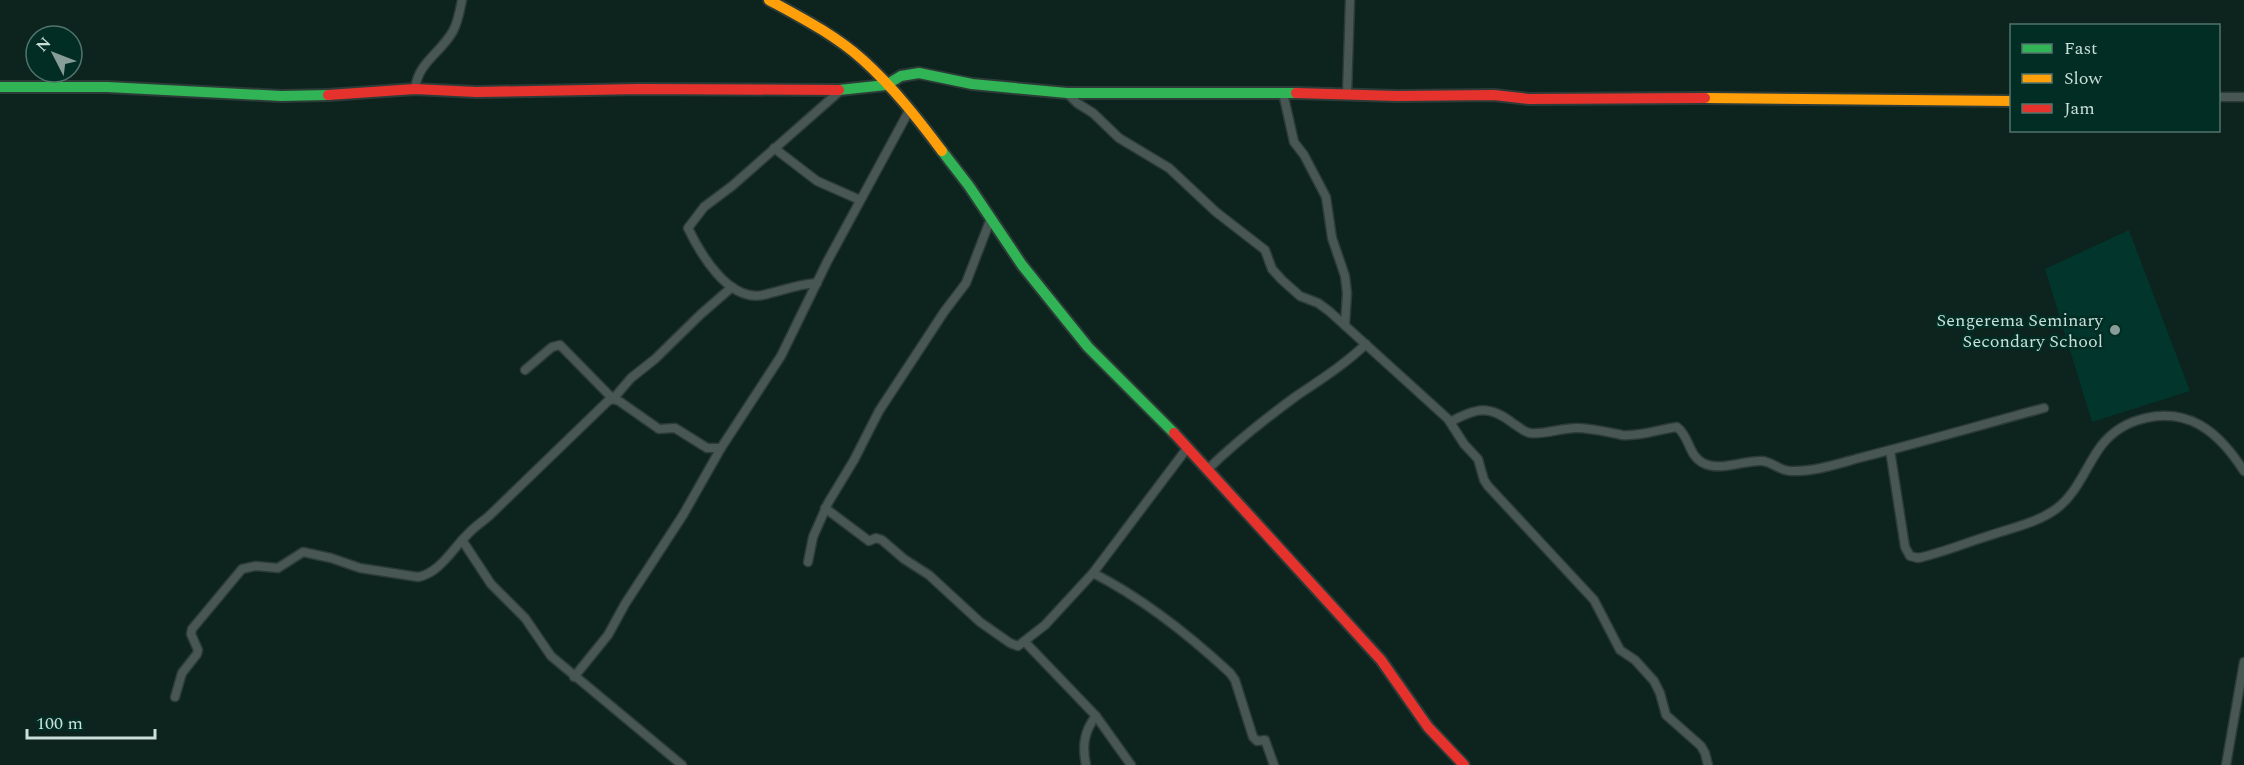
<svg xmlns="http://www.w3.org/2000/svg" width="2244" height="765" viewBox="0 0 2244 765" font-family="Spectral,serif">
  <style>
    .built { fill: #02352b }
    .lines { fill: none; stroke-linecap: round; stroke-linejoin: round }
    .street-casing { stroke: #2c3b37; stroke-width: 11 }
    .fast-casing { stroke: #2c3b37; stroke-width: 14 }
    .slow-casing { stroke: #2c3b37; stroke-width: 14 }
    .jam-casing { stroke: #2c3b37; stroke-width: 14 }
    .street { stroke: #485753; stroke-width: 8 }
    .fast { stroke: #30b455; stroke-width: 10 }
    .slow { stroke: #ff9f0a; stroke-width: 10 }
    .jam { stroke: #e5322d; stroke-width: 10 }
    .poi-dot { fill: #889d97; stroke: #022d24; stroke-width: 2 }
    .labels { text-anchor: middle; stroke-width: 5; stroke-linejoin: round; paint-order: stroke }
    .poi-label { font-size: 18px; fill: #cadfd8; stroke: #022d24; text-anchor: end }
  </style>
  <rect width="100%" height="100%" fill="#0c231e"/>
  <polygon class="built" points="2129,230 2190,391 2092,422 2045,269"/>
  <g class="lines">
    <defs>
      <g id="street">
        <path d="M415 89C418 62 441 53 453 31 458 22 460 10 462 0"/>
        <polyline points="1067,93 1077,103 1093,113 1119,138 1169,168 1216,212 1265,250 1272,269 1282,280 1300,296 1318,303 1329,311 1448,419 1464,444 1478,459 1484,480 1488,486 1594,600 1620,650 1635,660 1654,681 1660,693 1666,715 1701,746 1705,753 1708,765"/>
        <polyline points="1283,93 1294,142 1304,155 1326,197 1332,238 1345,276 1347,293 1345,325"/>
        <polyline points="1347,95 1350,0"/>
        <polyline points="2218,97 2244,97"/>
        <polyline points="774,148 817,181 860,200"/>
        <path d="M817 283C798 284 781 291 763 295 728 302 700 253 688 228L704 207 732 186 841 90"/>
        <polyline points="525,370 552,347 560,345 613,399 631,378 655,359 701,314 732,287"/>
        <path d="M1450 422C1476 408 1489 404 1514 424 1519 427 1524 432 1530 433 1542 435 1562 428 1576 428 1592 428 1606 432 1622 435 1640 437 1660 429 1677 427 1690 437 1688 455 1703 463 1721 472 1743 460 1762 461 1773 462 1780 471 1791 471 1815 472 1840 463 1863 457 1923 442 1984 424 2044 408"/>
        <path d="M1890 450 1905 547 1910 556 1918 558C1942 553 1965 543 1988 536 2011 528 2037 523 2056 509 2077 494 2086 466 2101 446 2123 417 2167 407 2200 425 2219 436 2232 453 2244 471"/>
        <path d="M1208 469C1235 443 1265 419 1295 397 1320 380 1344 365 1366 344"/>
        <polyline points="825,508 869,541 876,538 882,540 904,559 929,575 980,622 1010,643 1018,646 1045,625 1093,573 1188,447"/>
        <polyline points="462,540 491,584 525,618 551,656 682,765"/>
        <polyline points="808,562 813,537 828,503 854,460 879,411 944,312 966,283 991,218"/>
        <path d="M1093 573C1144 599 1188 634 1230 673L1235 680 1253 737 1257 741 1265 740 1274 765"/>
        <polyline points="1025,642 1096,716 1131,765"/>
        <polyline points="574,677 608,635 625,604 683,515 721,448 781,356 827,262 910,109"/>
        <path d="M175 697 182 673 197 654 198 650 191 634 192 629 242 569 256 566 278 568 303 552 331 558 360 568 418 577C440 573 453 548 468 534 474 527 482 522 489 516L608 401 613 399 619 401 659 429 675 428 707 448H721"/>
        <path d="M1086 765C1082 746 1084 731 1096 716"/>
        <polyline points="2226,765 2244,662"/>
      </g>
      <g id="fast">
        <polyline points="0,87 107,87 281,96 328,95"/>
        <polyline points="839,90 886,85 901,76 919,73 972,84 1067,93 1296,93"/>
        <polyline points="942,151 969,186 1022,265 1088,347 1174,433"/>
      </g>
      <g id="slow">
        <path d="M769 0C802 18 835 35 863 60 893 87 918 119 942 151"/>
        <polyline points="1705,98 2012,101"/>
      </g>
      <g id="jam">
        <polyline points="1296,93 1397,96 1494,95 1529,99 1705,98"/>
        <polyline points="328,95 415,89 476,92 639,89 839,90"/>
        <polyline points="1174,433 1381,660 1428,727 1464,765"/>
      </g>
    </defs>
    <use href="#street" class="street-casing"/>
    <use href="#fast" class="fast-casing"/>
    <use href="#slow" class="slow-casing"/>
    <use href="#jam" class="jam-casing"/>
    <use href="#street" class="street"/>
    <use href="#fast" class="fast"/>
    <use href="#slow" class="slow"/>
    <use href="#jam" class="jam"/>
  </g>
  <circle class="poi-dot" cx="2115" cy="330" r="6"/>
  <g class="labels">
    <g class="poi-label">
      <text x="2103" y="326">Sengerema Seminary<tspan x="2103" dy="21">Secondary School</tspan></text>
    </g>
  </g>
  <rect x="2010" y="24" width="210" height="108" fill="#022d24" stroke="#52746c" stroke-width="1.5"/>
  <rect x="2022" y="44" width="30" height="9" fill="#30b455" stroke="#52746c" stroke-width="1.5"/>
  <text x="2064" y="54" font-size="18" fill="#cadfd8">Fast</text>
  <rect x="2022" y="74" width="30" height="9" fill="#ff9f0a" stroke="#52746c" stroke-width="1.5"/>
  <text x="2064" y="84" font-size="18" fill="#cadfd8">Slow</text>
  <rect x="2022" y="104" width="30" height="9" fill="#e5322d" stroke="#52746c" stroke-width="1.5"/>
  <text x="2064" y="114" font-size="18" fill="#cadfd8">Jam</text>
  <g transform="translate(54 54) rotate(312)"><circle r="28" fill="#022d24" stroke="#52746c" stroke-width="1.5"/>
  <path d="M0-4.5L10 22L0 15L-10 22Z" fill="#889d97"/>
  <text y="-9" font-size="16" font-weight="bold" text-anchor="middle" fill="#cadfd8">N</text>
  </g>
  <path d="M27 729v9h128v-9" fill="none" stroke="#cadfd8" stroke-width="3"/>
  <text x="36" y="729" font-size="18" fill="#cadfd8" stroke="#022d24" stroke-width="4.5" paint-order="stroke">100 m</text>
</svg>
